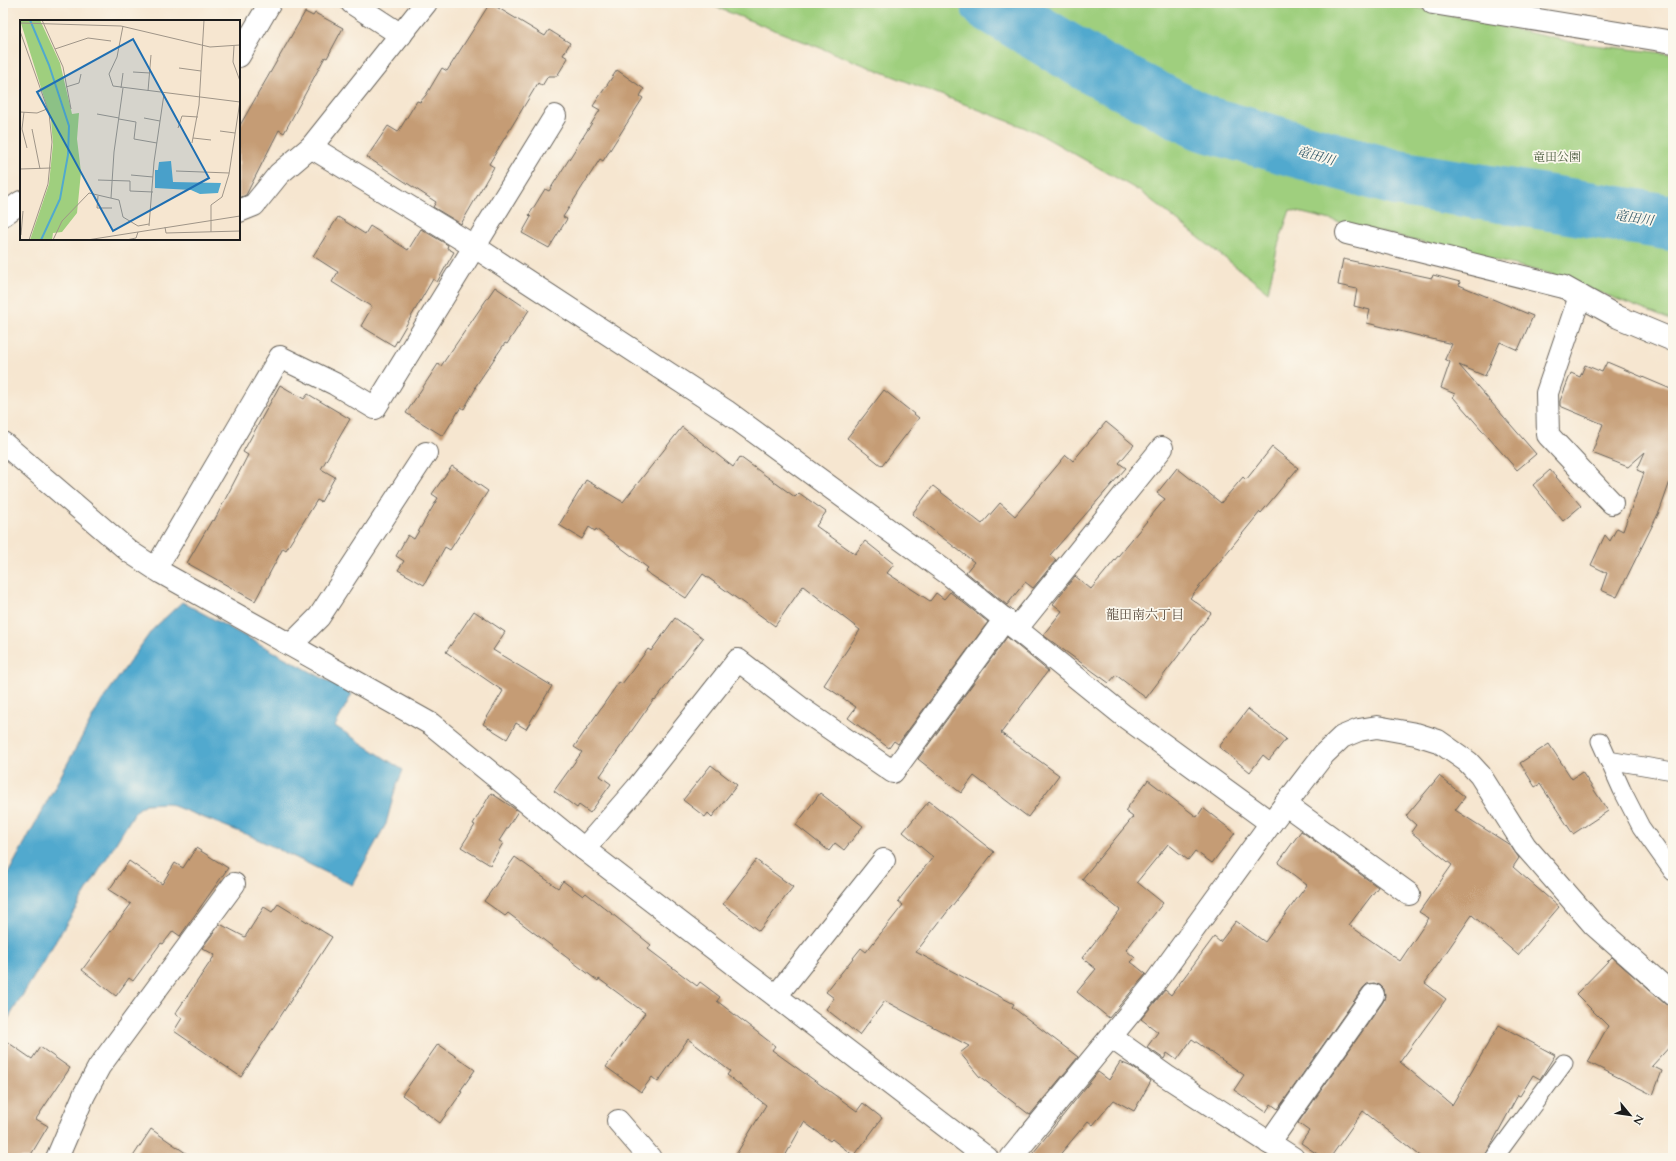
<svg xmlns="http://www.w3.org/2000/svg" width="1676" height="1161" viewBox="0 0 1676 1161" font-family="Cardo,'Noto Serif JP',serif">
  <style>
    .green { fill: #9fcf7e; stroke: #5e764d }
    .water { fill: #51a9ce; stroke: #366275 }
    .lines { fill: none; stroke-linecap: round; stroke-linejoin: round }
    .river { stroke: #51a9ce; stroke-width: 56 }
    .building { fill: #c59c75 }
    .lane-casing { stroke: #68635b; stroke-width: 19 }
    .street-casing { stroke: #68635b; stroke-width: 24 }
    .lane { stroke: #fff; stroke-width: 17 }
    .street { stroke: #fff; stroke-width: 22 }
    .labels { text-anchor: middle; stroke-width: 3.5; stroke-linejoin: round; paint-order: stroke }
    .park-label { font-size: 12px; fill: #4a5b3e; stroke: #fbf7ec }
    .water-label { font-size: 13px; font-style: italic; fill: #345b6c; stroke: #fbf7ec }
    .neighbourhood-label { font-size: 13px; fill: #57493b; stroke: #fbf7ec }
    .inset-river { fill: none; stroke: #51a9ce; stroke-width: 2 }
    .inset-road { fill: none; stroke: #9f9588; stroke-width: 1 }
    .view { fill: #1f6fb2; fill-opacity: 0.15; stroke: #1f6fb2; stroke-width: 2 }
    .inset-edge { fill: none; stroke: #1c1c1c; stroke-width: 2 }
  </style>
  <rect width="100%" height="100%" fill="#fbf7ec"/>
  <filter id="ink" filterUnits="userSpaceOnUse"><feTurbulence type="fractalNoise" baseFrequency=".025" numOctaves="2"/><feDisplacementMap in="SourceGraphic" scale="8" xChannelSelector="R" yChannelSelector="G"/><feConvolveMatrix kernelMatrix="1 2 1 2 8 2 1 2 1" color-interpolation-filters="sRGB"/></filter>
  <filter id="wash" filterUnits="userSpaceOnUse"><feTurbulence type="fractalNoise" baseFrequency=".012" numOctaves="4" result="noise"/><feDisplacementMap in="SourceGraphic" scale="16" xChannelSelector="R" yChannelSelector="G"/><feGaussianBlur stdDeviation="0.9" result="paint"/><feColorMatrix in="noise" values="0 0 0 0 0 0 0 0 0 0 0 0 0 0 0 0 0 1.4 0 .05"/><feComposite in="paint" operator="in"/></filter>
  <g filter="url(#wash)">
    <rect width="100%" height="100%" fill="#f6e6d0"/>
    <polygon class="green" points="705,3 1395,3 1576,43 1673,54 1673,321 1555,275 1290,210 1278,245 1268,292 1141,192 1036,132"/>
    <polygon class="water" points="182,602 352,694 335,726 403,770 395,790 386,824 352,885 253,837 166,803 145,804 135,812 3,1027 3,883 99,705 152,630"/>
    <g class="lines">
      <polyline class="river" points="988,3 1097,69 1203,123 1397,178 1673,223"/>
    </g>
    <g id="blocks">
      <g class="building">
        <polygon points="490,3 545,36 549,30 570,43 563,55 568,58 557,76 548,76 542,86 538,83 489,164 494,167 461,224 433,207 436,202 367,157 388,126 398,132 417,101 420,102 426,95 442,68 447,71"/>
        <polygon points="305,12 313,16 315,13 343,28 327,58 325,57 284,133 279,130 246,195 239,198 239,127"/>
        <polygon points="617,70 644,89 640,96 643,98 603,161 600,159 563,217 567,219 549,248 522,233 531,217 529,215 545,189 549,191 600,110 593,106"/>
        <polygon points="338,217 365,234 370,226 408,250 421,229 448,245 447,248 454,252 437,282 433,279 394,346 361,326 372,307 332,282 338,272 313,256"/>
        <polygon points="1343,259 1432,278 1433,275 1460,282 1459,285 1533,316 1518,350 1500,342 1485,376 1459,365 1536,454 1517,470 1453,397 1455,394 1441,388 1450,362 1445,359 1452,344 1367,323 1370,310 1354,306 1357,289 1338,285"/>
        <polygon points="495,287 529,310 507,344 505,343 475,387 476,388 464,409 461,407 443,436 406,413 438,364 441,366"/>
        <polygon points="1607,362 1673,390 1673,473 1660,510 1617,597 1601,590 1607,573 1591,565 1605,535 1610,541 1617,528 1623,531 1644,473 1637,470 1645,452 1628,467 1592,453 1603,424 1560,406 1560,401 1571,373 1580,377 1585,365 1602,372"/>
        <polygon points="280,385 304,399 308,394 350,419 321,469 335,477 321,502 317,500 286,550 283,548 255,601 187,563 212,520 214,521 248,455 243,452"/>
        <polygon points="884,390 919,418 882,466 847,438"/>
        <polygon points="1106,422 1134,445 1119,463 1126,468 1050,555 1056,560 1033,588 1025,582 1007,605 966,572 974,562 912,514 933,486 982,524 1000,503 1015,516 1066,455 1073,461"/>
        <polygon points="682,427 733,467 740,457 795,497 799,493 826,512 816,526 855,554 865,541 894,564 887,573 930,601 936,593 944,599 950,592 988,622 898,744 894,741 889,748 848,718 856,707 824,685 860,630 803,586 775,626 703,574 686,598 645,571 648,568 596,529 595,531 589,527 582,539 559,525 586,480 623,502"/>
        <polygon points="1272,447 1298,468 1261,513 1260,512 1190,598 1211,613 1146,698 1116,675 1109,683 1043,635 1062,611 1053,604 1075,576 1091,589 1165,499 1157,493 1177,468 1221,503 1243,477 1246,480"/>
        <polygon points="452,466 488,491 450,550 445,547 424,585 398,570 404,561 396,556 408,535 414,539 438,498 432,494"/>
        <polygon points="1550,470 1581,506 1563,521 1533,485"/>
        <polygon points="474,611 505,632 493,650 552,686 526,729 516,723 507,739 483,724 503,691 446,652"/>
        <polygon points="675,618 703,638 655,700 654,699 600,776 611,784 590,813 579,805 577,808 554,791 582,752 574,747 619,682 622,684 648,649 651,651"/>
        <polygon points="1007,637 1048,671 1001,733 1059,775 1028,817 974,776 961,793 918,759"/>
        <polygon points="1248,709 1286,739 1269,760 1263,755 1250,772 1219,747"/>
        <polygon points="1549,744 1572,779 1582,772 1608,811 1573,834 1540,784 1535,787 1520,763"/>
        <polygon points="711,765 737,785 712,817 708,813 705,817 683,800"/>
        <polygon points="1439,776 1465,797 1455,810 1510,845 1519,858 1513,867 1559,907 1518,955 1472,915 1425,983 1446,999 1400,1062 1452,1105 1499,1025 1555,1055 1540,1079 1533,1075 1520,1096 1518,1095 1484,1158 1423,1158 1363,1111 1330,1158 1323,1158 1301,1143 1309,1131 1298,1123 1383,1002 1385,996 1384,989 1380,985 1374,983 1367,984 1363,988 1278,1109 1271,1104 1266,1112 1234,1090 1244,1075 1192,1039 1177,1060 1167,1053 1164,1059 1147,1047 1158,1032 1141,1019 1165,990 1171,995 1214,937 1220,942 1236,921 1265,942 1307,885 1278,863 1301,831 1378,887 1349,925 1400,961 1429,918 1419,912 1452,865 1411,832 1416,825 1406,816"/>
        <polygon points="1148,780 1197,817 1203,808 1235,833 1212,863 1195,851 1188,860 1168,844 1137,882 1163,903 1126,950 1135,958 1131,962 1146,974 1109,1018 1077,992 1096,969 1082,958 1120,910 1082,879 1133,817 1125,811"/>
        <polygon points="491,793 518,811 499,841 503,843 490,865 461,847 475,825 473,824"/>
        <polygon points="820,793 863,826 844,850 835,843 829,851 796,825"/>
        <polygon points="929,801 994,852 916,952 1014,1004 1012,1007 1078,1057 1030,1115 979,1076 960,1053 969,1046 885,1001 859,1035 826,1009 834,998 826,992 861,948 866,952 903,905 898,901 933,857 903,832"/>
        <polygon points="196,848 228,868 180,936 173,931 163,944 161,943 133,981 129,978 116,996 82,970 131,904 109,890 129,861 162,884 175,863 183,868"/>
        <polygon points="515,857 558,888 563,881 583,896 586,893 651,945 648,949 697,986 700,982 720,997 717,1001 775,1046 772,1050 857,1111 863,1103 882,1118 854,1156 832,1139 830,1141 804,1122 784,1158 734,1158 766,1105 727,1075 730,1071 688,1039 658,1082 652,1077 641,1092 606,1067 645,1013 599,979 598,981 508,913 505,916 484,901"/>
        <polygon points="756,860 793,887 759,931 723,904"/>
        <polygon points="278,904 332,937 241,1077 174,1031 182,1018 175,1014 215,955 202,948 220,924 245,937 264,907 272,912"/>
        <polygon points="1612,957 1665,1004 1673,1007 1673,1043 1652,1066 1662,1071 1653,1095 1588,1062 1608,1026 1576,994"/>
        <polygon points="3,1039 32,1059 40,1047 70,1068 36,1119 48,1126 29,1158 3,1158"/>
        <polygon points="438,1044 475,1070 460,1091 462,1092 440,1123 402,1095"/>
        <polygon points="1120,1062 1132,1067 1151,1081 1134,1111 1114,1100 1093,1125 1088,1121 1057,1158 1029,1158 1098,1072 1109,1080"/>
        <polygon points="151,1129 193,1158 132,1158"/>
      </g>
    </g>
  </g>
  <g filter="url(#ink)">
    <use href="#blocks" fill-opacity="0" stroke="#68635b" stroke-width="1"/>
    <g class="lines">
      <defs>
        <g id="lane">
          <polyline points="1600,741 1622,790 1641,827 1673,872"/>
          <polyline points="1608,760 1673,771"/>
          <polyline points="1494,1158 1564,1063"/>
        </g>
        <g id="street">
          <polyline points="352,3 401,35"/>
          <polyline points="1433,3 1673,42"/>
          <polyline points="239,56 270,3"/>
          <polyline points="311,147 475,247 726,411 946,572 1124,716 1271,823"/>
          <polyline points="239,211 254,205 279,174 311,147 426,3"/>
          <polyline points="3,215 21,202"/>
          <polyline points="1347,233 1564,287 1618,317 1673,340"/>
          <polyline points="1580,296 1547,393 1548,435 1612,503"/>
          <polyline points="3,443 130,552 162,573 431,724 584,849 987,1158"/>
          <polyline points="156,568 280,357 335,384 375,408 555,116"/>
          <polyline points="1017,628 1162,448"/>
          <polyline points="291,645 319,617 426,453"/>
          <polyline points="1285,804 1409,894"/>
          <polyline points="584,849 637,788 738,660 802,709 893,772 1005,619"/>
          <polyline points="776,996 884,860"/>
          <polyline points="1111,1037 1166,1076 1293,1158"/>
          <polyline points="618,1121 650,1158"/>
          <polyline points="1269,1143 1373,995"/>
          <polyline points="57,1158 84,1095 99,1067 234,884"/>
          <polyline points="1011,1158 1154,984 1271,823 1324,754 1342,737 1359,730 1377,727 1416,734 1438,741 1468,762 1480,775 1525,846 1594,925 1673,995"/>
        </g>
      </defs>
      <use href="#lane" class="lane-casing"/>
      <use href="#street" class="street-casing"/>
      <use href="#lane" class="lane"/>
      <use href="#street" class="street"/>
    </g>
  </g>
  <g class="labels">
    <g class="park-label">
      <text x="1557" y="161">竜田公園</text>
    </g>
    <g class="water-label">
      <text transform="translate(1316 155) rotate(16)" y="5">竜田川</text>
      <text transform="translate(1634 217) rotate(9)" y="5">竜田川</text>
    </g>
    <g class="neighbourhood-label">
      <text x="1145" y="619">龍田南六丁目</text>
    </g>
  </g>
  <g transform="translate(20 20)">
    <rect width="220" height="220" fill="#f6e6d0"/>
    <path d="M0 0H20L40 43 52 94 59 93 57 119 61 152 57 193 42 212 33 213 32 220H10L29 164 33 124 31 100Z" fill="#9fcf7e"/>
    <path d="M151 141 153 162 201 163 198 173 180 174 171 170 135 168V150H138L139 142Z" fill="#51a9ce"/>
    <path class="inset-river" d="M10 0 29 45 49 106 48 135 40 179 21 220"/>
    <path class="inset-road" d="M22 0 43 47 51 89M0 3 101 6 190 27 220 25M103 6 97 37 89 54 93 66 220 82M0 11 29 93 32 122 28 164 9 220M214 26 213 42 220 61M35 29 68 18 91 21M159 48 181 51M113 52 130 53M46 67 59 63 61 54M101 68 103 53M128 71 131 35M0 92 17 93 27 89M4 92 2 109 7 128M77 94 99 98M124 98 140 101M99 99 116 102 114 119 137 123M158 108 162 96 178 97M12 109 20 149M200 111 215 113M173 118 191 120M172 123 179 85 184 0M0 149 31 148M156 151 209 153M111 155 133 157M78 160 110 161V171L133 172M78 176 77 188H92M91 178 94 132 103 68M129 206 134 142 144 74M145 207 146 213 220 211M191 212V185L202 177 209 154 220 81M1 215 3 191M33 220 42 201 69 173 99 180 103 197 118 206 129 204M67 220 220 196M106 220 116 218 118 212"/>
    <path class="view" d="M113 19 189 158 93 211 17 72Z"/>
    <rect width="220" height="220" class="inset-edge"/>
  </g>
  <rect width="1676" height="1161" fill="none" stroke="#fbf7ec" stroke-width="16"/>
  <g transform="translate(1630 1115) rotate(119)" stroke="#fbf7ec" stroke-width="3" paint-order="stroke">
  <path d="M0-3L7 15L0 10L-7 15Z" fill="#1c1c1c"/>
  <text y="-6" font-size="11" font-weight="bold" text-anchor="middle" fill="#1c1c1c">N</text>
  </g>
</svg>
